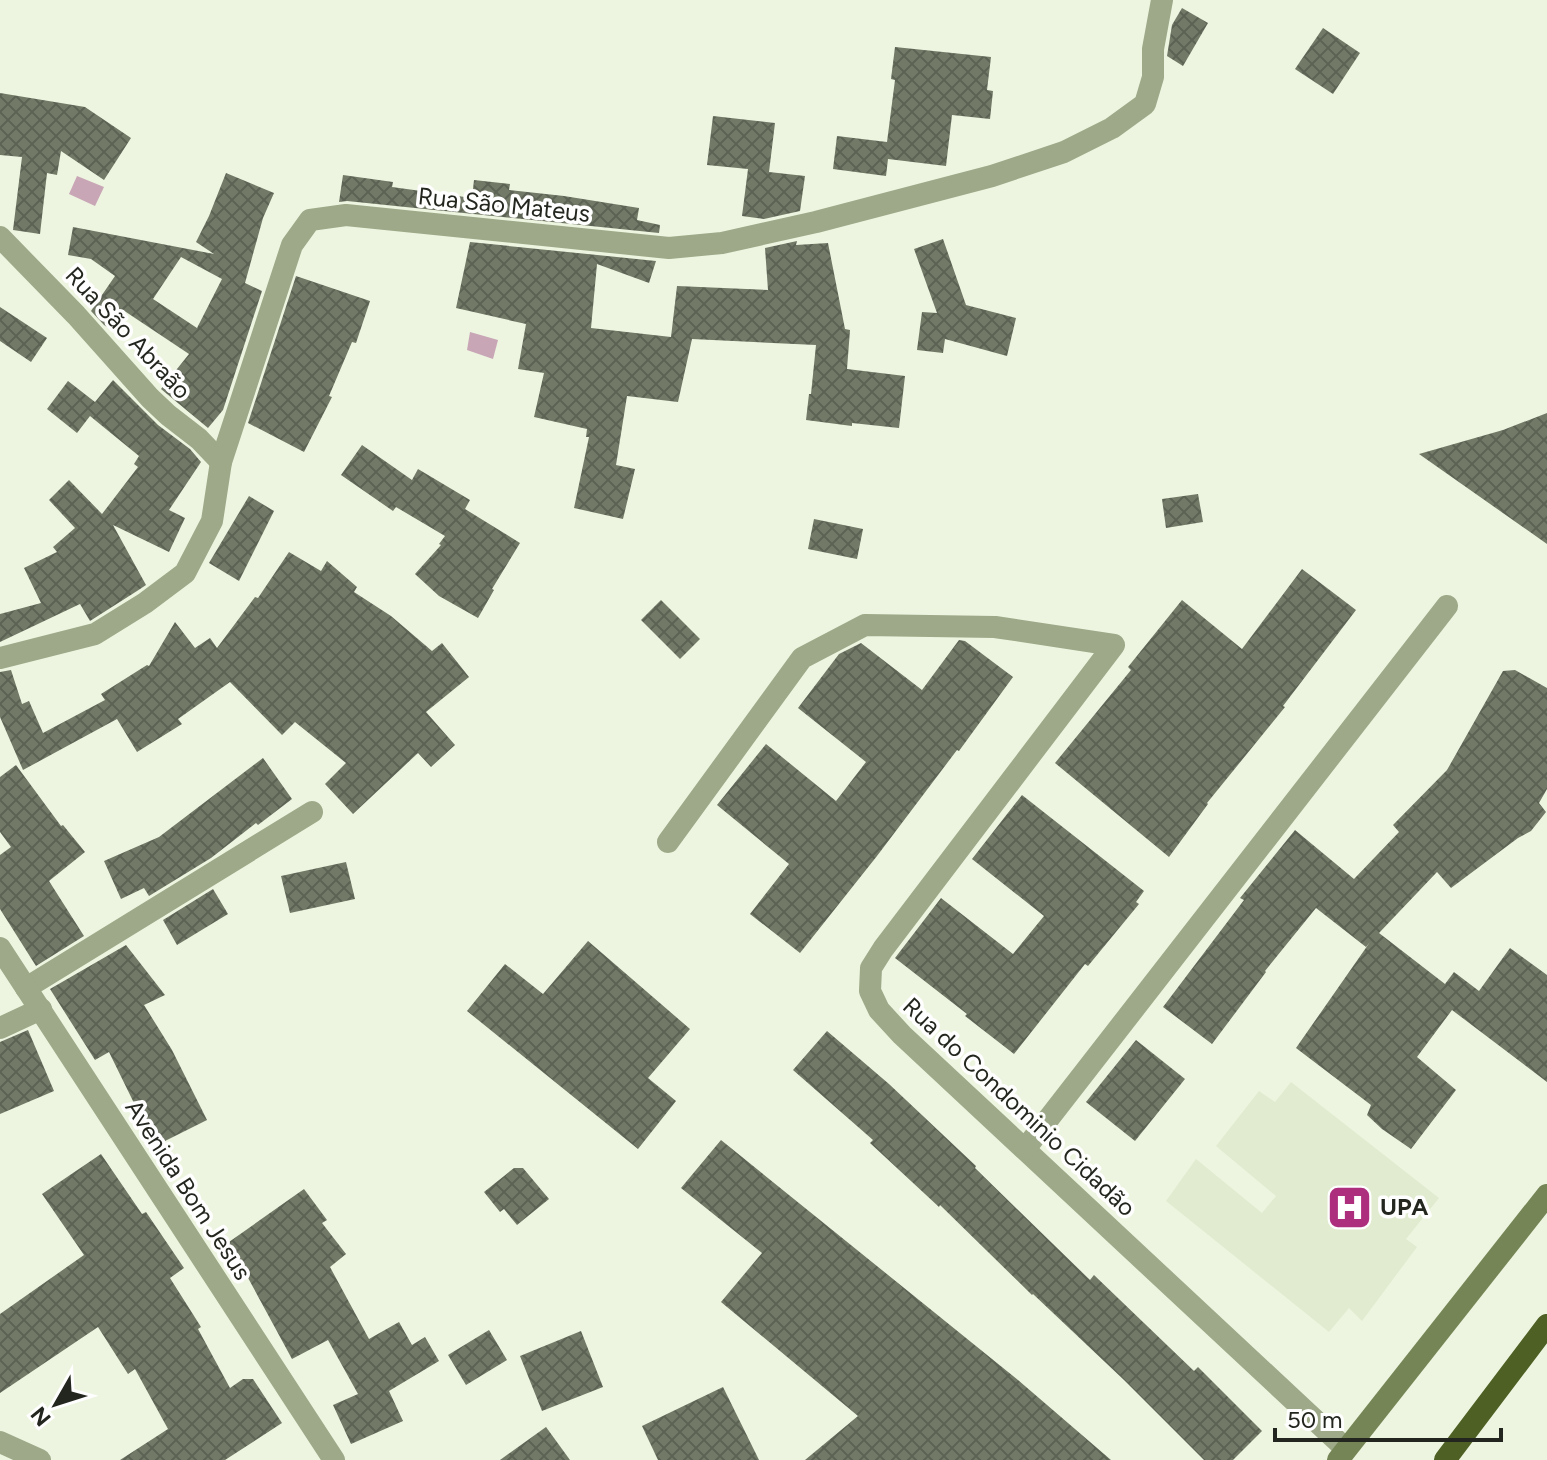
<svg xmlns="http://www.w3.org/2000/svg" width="1547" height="1460" viewBox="0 0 1547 1460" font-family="Figtree,sans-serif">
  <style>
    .built { fill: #e1ebcf }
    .water { fill: #c8a6b6 }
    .building { fill: url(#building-cross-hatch); fill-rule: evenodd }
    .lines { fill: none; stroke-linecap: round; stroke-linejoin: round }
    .minor { stroke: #9da988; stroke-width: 22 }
    .tertiary { stroke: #9da988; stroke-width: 22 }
    .secondary { stroke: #758555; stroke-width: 22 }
    .trunk { stroke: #4e6024; stroke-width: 22 }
    .labels { text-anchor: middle; stroke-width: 7; stroke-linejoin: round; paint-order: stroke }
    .street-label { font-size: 24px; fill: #23261e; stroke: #fefefe }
    .poi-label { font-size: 24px; font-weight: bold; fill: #23261e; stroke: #fefefe; text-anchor: start }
  </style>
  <defs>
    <pattern id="building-cross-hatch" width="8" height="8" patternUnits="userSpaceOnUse" patternTransform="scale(2)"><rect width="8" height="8" fill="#727967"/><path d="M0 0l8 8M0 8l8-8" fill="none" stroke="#5d6354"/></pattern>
  </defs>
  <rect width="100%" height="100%" fill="#edf5e0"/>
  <polygon class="built" points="1291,1082 1439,1198 1406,1239 1417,1247 1362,1321 1349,1308 1329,1332 1166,1201 1196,1159 1262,1213 1276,1196 1216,1146 1259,1091 1275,1102"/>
  <g class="water">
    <polygon points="77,176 104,187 95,206 69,194"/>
    <polygon points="470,332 498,340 493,359 467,350"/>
  </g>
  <g class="building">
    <polygon points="1182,8 1208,23 1183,66 1167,56 1172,25"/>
    <polygon points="1323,28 1360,53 1333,94 1295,69"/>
    <polygon points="895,47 991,57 987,90 993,91 990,119 952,115 946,166 888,159 886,176 833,169 837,136 887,142 895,80 891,79"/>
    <polygon points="0,93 85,107 131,138 104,180 61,151 57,175 47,173 40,234 13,230 22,157 0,155"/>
    <polygon points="713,116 775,123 769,172 805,176 800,211 764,219 742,216 748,169 707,165"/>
    <path d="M226 173 274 193 263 218 245 283 262 291 223 410 208 428 161 389 189 354 123 310 110 329 104 325 91 311 115 276 91 259 68 255 73 227 214 254 196 242 209 216ZM181 257 222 279 197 328 153 299Z"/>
    <polygon points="343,175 393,182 392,187 472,198 474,180 510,184 509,190 564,196 639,208 637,220 660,225 659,233 347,201 339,202"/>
    <polygon points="943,239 966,305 1016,318 1007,356 945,339 943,353 917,350 922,312 937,313 914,249"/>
    <polygon points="797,241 796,245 828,243 845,329 850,330 847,369 905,376 899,428 852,423 852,426 806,420 809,394 811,394 816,345 692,339 678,402 627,396 616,465 635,469 623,519 574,508 589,437 586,437 587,429 534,417 544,373 518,369 526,324 456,308 470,242 656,261 649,283 597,264 591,328 671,337 677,286 768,290 765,248"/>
    <polygon points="296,276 370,301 356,343 352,342 329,396 332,397 304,452 248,423"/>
    <polygon points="0,307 47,338 31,362 0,341"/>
    <polygon points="113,380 158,425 190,449 201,462 169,510 185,518 169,552 113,525 146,585 137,591 90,621 80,604 0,642 0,614 41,603 24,568 57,552 53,547 75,528 49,500 69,480 102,514 138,467 134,464 139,456 90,416 77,433 47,409 68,381 95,402"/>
    <polygon points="1547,413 1547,544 1419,454 1503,430"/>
    <polygon points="362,445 412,480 418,469 470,500 465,509 520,543 492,589 494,590 478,618 439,596 415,574 441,545 439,544 445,536 396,507 393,511 341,475"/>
    <polygon points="1198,494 1203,522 1166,528 1162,499"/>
    <polygon points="249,496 274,511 239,581 209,563"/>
    <polygon points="814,519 863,529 857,559 808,549"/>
    <polygon points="289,552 321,571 327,561 357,587 354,592 391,616 432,651 442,643 469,677 426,712 455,745 431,767 418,753 353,814 325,784 346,763 295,722 282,735 230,682 178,719 182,724 137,752 117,719 23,770 0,717 0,672 11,670 22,704 29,701 43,733 105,700 101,694 147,665 149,666 175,622 195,648 210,638 217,648 255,597 258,598"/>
    <polygon points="1302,569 1356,610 1283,706 1285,707 1207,803 1208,804 1169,857 1055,763 1131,670 1128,667 1182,600 1242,649"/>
    <polygon points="661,600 700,639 680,659 641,620"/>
    <polygon points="959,640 965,641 1013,677 959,751 957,750 877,856 800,953 750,914 789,864 717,805 766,744 836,801 866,762 798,708 839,654 861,643 922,690"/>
    <polygon points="1515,670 1547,688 1547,789 1539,803 1546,812 1531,831 1518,838 1451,888 1437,872 1379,933 1445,984 1454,972 1479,991 1510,948 1547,975 1547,1082 1452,1010 1417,1057 1456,1090 1411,1149 1382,1129 1367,1115 1371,1105 1296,1048 1370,942 1366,947 1316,908 1265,971 1266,972 1212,1044 1163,1007 1244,900 1240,898 1295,830 1354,879 1399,832 1393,825 1447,770 1503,671"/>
    <polygon points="263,758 292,799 258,825 256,823 211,858 149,896 144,888 121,899 104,861 159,837"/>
    <polygon points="16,765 61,826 63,825 85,852 49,881 84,936 36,966 0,909 0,855 11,847 0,832 0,777"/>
    <polygon points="1022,795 1144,891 1136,902 1139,904 1088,966 1085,964 1014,1054 965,1016 967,1014 895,958 941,898 1013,954 1044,916 972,859"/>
    <polygon points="346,862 355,899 290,913 281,876"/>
    <polygon points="213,889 228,914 177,945 163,920"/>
    <polygon points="588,941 690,1029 648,1078 676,1101 638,1149 467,1011 505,964 543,994"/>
    <polygon points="126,945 165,995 144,1005 172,1050 207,1120 155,1146 109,1052 95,1060 50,989"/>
    <polygon points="28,1030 54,1091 0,1114 0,1042"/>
    <polygon points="827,1031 889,1084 976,1166 975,1168 1090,1280 1094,1275 1194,1371 1198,1367 1262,1431 1233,1460 1204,1460 1124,1380 1033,1294 1032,1295 940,1205 939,1207 870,1143 873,1140 793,1070"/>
    <polygon points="1136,1040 1185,1079 1135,1141 1086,1102"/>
    <polygon points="721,1140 1018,1380 1111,1460 805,1460 858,1416 721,1302 762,1253 681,1188"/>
    <polygon points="101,1154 142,1214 146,1212 184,1268 170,1278 201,1327 198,1329 230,1388 243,1379 253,1379 282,1423 225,1460 120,1460 168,1429 135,1369 128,1374 98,1327 0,1393 0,1314 84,1255 42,1194"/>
    <polygon points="514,1168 523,1168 549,1199 517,1225 504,1209 500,1212 484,1192"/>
    <polygon points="304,1189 327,1220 322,1223 346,1254 330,1267 369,1339 399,1322 412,1345 425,1337 439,1361 389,1391 403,1421 351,1444 333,1405 358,1394 328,1340 292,1359 247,1276 242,1281 219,1249"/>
    <polygon points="489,1330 507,1360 466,1385 448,1355"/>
    <polygon points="581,1331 603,1387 542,1411 520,1356"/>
    <polygon points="723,1387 759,1460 658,1460 642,1426"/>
    <polygon points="546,1427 570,1460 500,1460"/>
  </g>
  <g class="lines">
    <g class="minor">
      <polyline points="0,237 76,315 150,398 168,415 199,439 221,462"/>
      <polyline points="0,658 95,634 145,603 185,573 212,521 221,462 292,245 310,220 346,215 669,248 722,243 816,222 992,176 1064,152 1112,128 1145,104 1153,77 1153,49 1162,0"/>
      <polyline points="668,842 802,658 865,625 995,627 1114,645 883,949 871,968 870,991 879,1010 902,1035 1346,1449"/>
      <polyline points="26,988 312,812"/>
      <polyline points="0,1028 41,1009"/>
      <polyline points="1025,1149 1447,606"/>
      <polyline points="0,1442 40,1460"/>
    </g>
    <polyline class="tertiary" points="0,948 334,1460"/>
    <polyline class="secondary" points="1338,1460 1547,1195"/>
    <polyline class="trunk" points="1445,1460 1547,1325"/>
  </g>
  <defs>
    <symbol id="hospital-square" viewBox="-11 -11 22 22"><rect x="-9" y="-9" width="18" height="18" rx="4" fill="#ad2e7c" stroke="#fefefe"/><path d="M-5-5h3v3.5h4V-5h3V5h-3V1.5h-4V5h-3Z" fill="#fff"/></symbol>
  </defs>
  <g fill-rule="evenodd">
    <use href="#hospital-square" x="1324" y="1182" width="51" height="51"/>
  </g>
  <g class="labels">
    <g class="street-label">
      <text transform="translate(504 205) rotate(6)" y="8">Rua São Mateus</text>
      <text transform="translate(128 333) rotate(47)" y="8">Rua São Abraão</text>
      <text transform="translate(1019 1107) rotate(43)" y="8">Rua do Condominio Cidadão</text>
      <text transform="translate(188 1190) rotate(57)" y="8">Avenida Bom Jesus</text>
    </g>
    <g class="poi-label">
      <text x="1380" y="1215">UPA</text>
    </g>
  </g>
  <g transform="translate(56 1404) rotate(231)" stroke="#fefefe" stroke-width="6" paint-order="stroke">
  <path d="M0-6L14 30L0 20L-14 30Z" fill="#23261e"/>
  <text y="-12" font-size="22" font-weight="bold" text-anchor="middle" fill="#23261e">N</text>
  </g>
  <path d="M1275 1428v12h226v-12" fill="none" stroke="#23261e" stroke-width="4"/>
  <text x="1287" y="1428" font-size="24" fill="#23261e" stroke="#fefefe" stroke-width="6" paint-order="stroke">50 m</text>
</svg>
